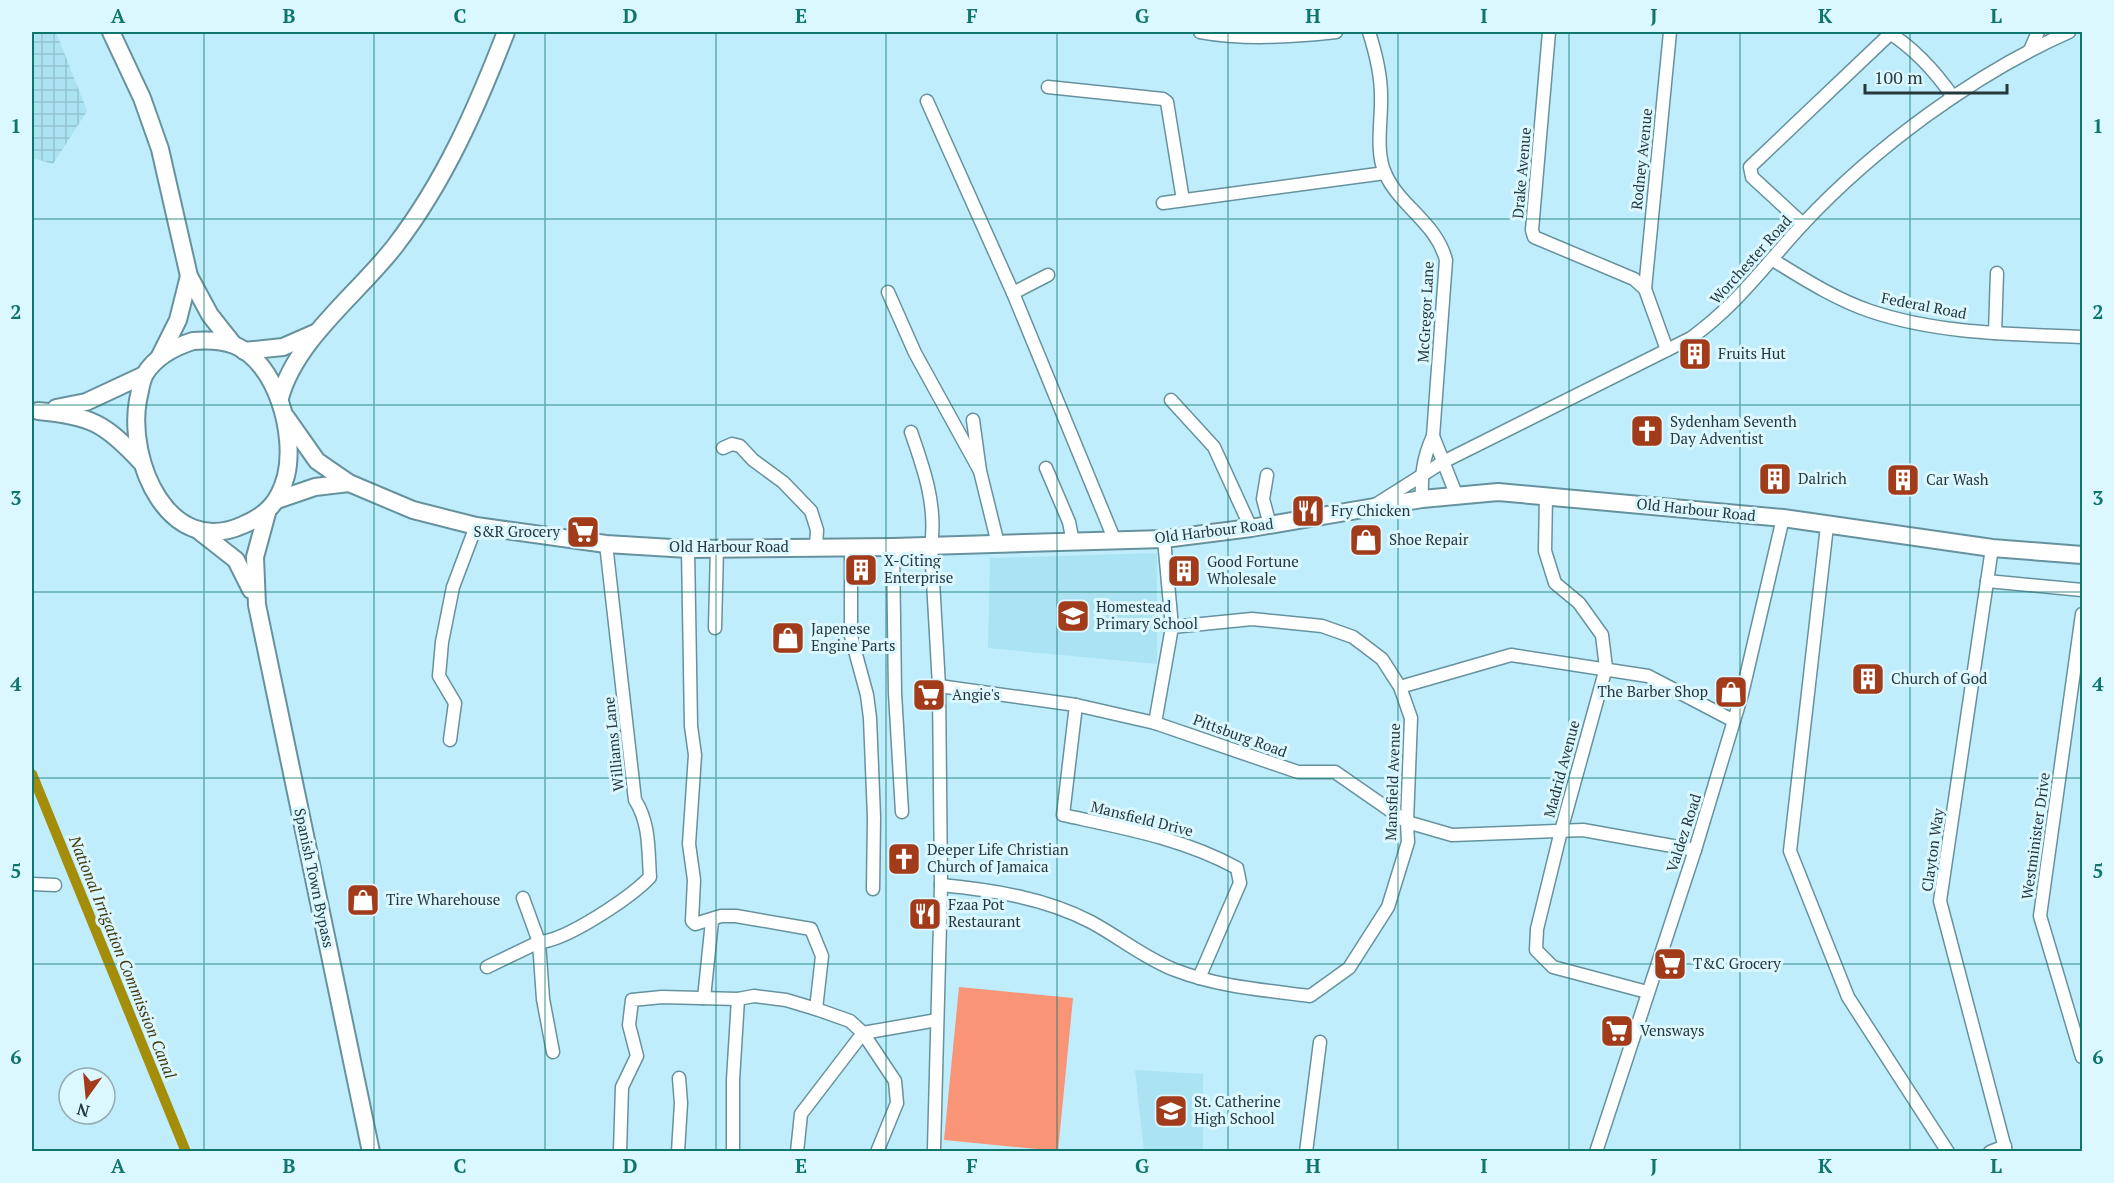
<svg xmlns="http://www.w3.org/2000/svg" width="2114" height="1183" viewBox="0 0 2114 1183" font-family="'PT Serif',serif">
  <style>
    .built { fill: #abe3f2 }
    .industrial { fill: url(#industrial-grid) }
    .pitch { fill: #f99476 }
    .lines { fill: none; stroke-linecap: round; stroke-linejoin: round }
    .canal { stroke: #a48d09; stroke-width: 10 }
    .minor-casing { stroke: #66929e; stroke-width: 15 }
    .major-casing { stroke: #66929e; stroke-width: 20 }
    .minor { stroke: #fff; stroke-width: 12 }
    .major { stroke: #fff; stroke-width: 16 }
    .grid { fill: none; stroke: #0f766e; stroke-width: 1.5; stroke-opacity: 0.55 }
    .labels { text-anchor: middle; stroke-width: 6; stroke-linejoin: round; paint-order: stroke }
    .street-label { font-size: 15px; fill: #25383d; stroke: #dbf7ff }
    .poi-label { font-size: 15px; fill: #25383d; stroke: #dbf7ff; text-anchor: start }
    .water-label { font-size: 16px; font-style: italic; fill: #443a0b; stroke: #dbf7ff }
    .neatline { fill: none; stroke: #0f766e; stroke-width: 2 }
    .grid-label { font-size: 20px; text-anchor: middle; font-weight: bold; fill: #0f766e }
  </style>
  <defs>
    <pattern id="industrial-grid" width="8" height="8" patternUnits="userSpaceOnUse" patternTransform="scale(1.5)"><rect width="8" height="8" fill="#abe3f2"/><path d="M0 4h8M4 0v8" fill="none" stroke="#93c4d0"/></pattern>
  </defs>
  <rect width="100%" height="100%" fill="#bfedfb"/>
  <g class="built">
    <polygon points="1157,553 1157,664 988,648 990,558"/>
    <polygon points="1135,1070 1203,1074 1203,1151 1144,1151"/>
  </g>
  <polygon class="industrial" points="32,32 56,32 87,111 53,164 32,158"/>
  <polygon class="pitch" points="959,987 1073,998 1058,1151 944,1140"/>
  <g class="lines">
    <polyline class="canal" points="32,774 186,1152"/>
    <defs>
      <g id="minor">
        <path d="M1200 32C1244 40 1291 37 1336 32"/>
        <path d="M1369 32C1375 51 1381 74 1381 95 1382 119 1375 151 1385 173 1399 206 1436 222 1446 260L1433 436C1423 458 1421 475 1422 499"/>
        <polyline points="1549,32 1532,230 1534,237 1634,279 1645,289 1667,350"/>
        <path d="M1888 32C1915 49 1935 71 1953 97"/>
        <polyline points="2030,50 2038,32"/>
        <polyline points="1048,87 1163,99 1167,102 1183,200"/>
        <polyline points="927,101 1013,293 1115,541"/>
        <polyline points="1163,203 1385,173"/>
        <polyline points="1803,224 1752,177 1750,167 1891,33"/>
        <path d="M1773 260C1804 279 1835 299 1870 311 1938 334 2012 334 2082 337"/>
        <polyline points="1645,289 1670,32"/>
        <polyline points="888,292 915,353 980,471"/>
        <polyline points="1013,293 1048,275"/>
        <polyline points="1995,333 1997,273"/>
        <polyline points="1171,400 1214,447 1251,528"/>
        <polyline points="973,420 980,471 998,544"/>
        <path d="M911 432C924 469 937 506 931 546L939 686 941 885 934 1149"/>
        <polyline points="1433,436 1456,494"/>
        <polyline points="723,448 732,444 740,446 753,460 783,482 811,511 817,530 816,547"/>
        <polyline points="1046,468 1069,522 1073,542"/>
        <polyline points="1267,475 1263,499 1270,525"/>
        <polyline points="1546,495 1545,551 1555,583 1579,603 1602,635 1606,668 1561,831 1537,929 1536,950 1553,967 1647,992"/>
        <path d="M1375 505 1443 462 1691 338C1738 304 1764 266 1803 224 1874 148 1974 74 2069 32"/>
        <polyline points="1827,526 1790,851 1848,997 1948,1152"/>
        <polyline points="851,547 851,636 867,695 870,718 874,817 873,889"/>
        <polyline points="893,547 895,693 902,812"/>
        <polyline points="1992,548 1940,901 2006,1152"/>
        <polyline points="688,549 691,726 695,755 689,844 694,880 692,921 695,924 721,916 736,916 811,929 822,956 816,1009 850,1021 863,1033 895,1081 897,1103 877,1152"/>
        <polyline points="1987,581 2082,590"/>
        <polyline points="2082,614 2040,916 2082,1057"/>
        <polyline points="715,628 717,548"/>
        <polyline points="939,686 1076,705 1155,723 1298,772 1335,772 1407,822 1452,835 1583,830 1695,850"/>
        <polyline points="1400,687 1511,655 1648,676 1734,721"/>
        <path d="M1076 705 1063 815C1123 828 1182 838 1237 868L1240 883 1199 978"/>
        <polyline points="1155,723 1172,627 1164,539"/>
        <polyline points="450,740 455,703 439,676 442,642 453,587 476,526"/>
        <polyline points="32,884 55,885"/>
        <path d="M941 885C993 890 1045 898 1091 922 1119 937 1146 959 1175 970 1219 987 1264 990 1310 996L1349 968 1388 907 1408 842 1407 822 1411 718 1400 687 1382 659 1353 637 1322 626 1252 619 1172 627"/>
        <polyline points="487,967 539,942 523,898"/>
        <polyline points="704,998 712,921"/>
        <path d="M553 1052 543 999 539 942C566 941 631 897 650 877 648 850 650 823 635 800L606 544"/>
        <polyline points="620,1152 622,1087 637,1056 629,1025 632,1000 662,997 738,999 754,996 786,1000 816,1009"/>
        <polyline points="678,1152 681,1103 679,1078"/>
        <polyline points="733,1152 733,1080 738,999"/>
        <polyline points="797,1152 801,1114 863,1033 937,1020"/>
        <polyline points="1306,1152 1320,1042"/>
        <polyline points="1596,1152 1695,850 1742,694 1783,518"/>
        <polyline points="1990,1152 2005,1146"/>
      </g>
      <g id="major">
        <polyline points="111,32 142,98 160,149 189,276 210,315 233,344"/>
        <path d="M193 341C206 340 221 340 234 345 277 362 296 435 286 476 279 502 267 515 243 525 168 559 127 460 138 400 140 392 141 381 145 374 156 356 174 347 193 341Z"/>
        <polyline points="244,351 283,347 315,333"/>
        <polyline points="160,356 178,320 189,276"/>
        <path d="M280 398C296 339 358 294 395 246 445 181 477 107 506 32"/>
        <polyline points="56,408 86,402 144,375"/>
        <path d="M38 411C91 416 105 423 141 462"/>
        <polyline points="286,417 317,461 349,483 413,510 476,526 606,544 688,549 893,547 1164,539 1251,528 1422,499 1498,492 1783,518 1992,548 2082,555"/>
        <polyline points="277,500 315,487 349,483"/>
        <polyline points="267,513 255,557 257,605 371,1152"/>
        <polyline points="199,531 236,560 251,590"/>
      </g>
    </defs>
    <use href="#minor" class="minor-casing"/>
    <use href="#major" class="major-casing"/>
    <use href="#minor" class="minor"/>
    <use href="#major" class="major"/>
  </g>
  <path class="grid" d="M204 32V1152M374 32V1152M545 32V1152M716 32V1152M886 32V1152M1057 32V1152M1228 32V1152M1398 32V1152M1569 32V1152M1740 32V1152M1910 32V1152M32 219H2082M32 405H2082M32 592H2082M32 778H2082M32 964H2082"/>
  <defs>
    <symbol id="building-square" viewBox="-11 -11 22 22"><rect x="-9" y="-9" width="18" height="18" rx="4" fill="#a23b19" stroke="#dbf7ff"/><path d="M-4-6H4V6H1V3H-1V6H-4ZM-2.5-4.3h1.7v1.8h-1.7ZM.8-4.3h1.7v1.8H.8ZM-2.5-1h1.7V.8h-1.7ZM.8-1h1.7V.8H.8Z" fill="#fff"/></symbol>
    <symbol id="church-square" viewBox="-11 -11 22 22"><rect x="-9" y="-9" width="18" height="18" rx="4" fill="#a23b19" stroke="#dbf7ff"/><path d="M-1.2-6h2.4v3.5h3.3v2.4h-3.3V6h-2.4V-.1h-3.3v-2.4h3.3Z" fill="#fff"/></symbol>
    <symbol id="restaurant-square" viewBox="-11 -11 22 22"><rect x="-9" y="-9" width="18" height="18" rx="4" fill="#a23b19" stroke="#dbf7ff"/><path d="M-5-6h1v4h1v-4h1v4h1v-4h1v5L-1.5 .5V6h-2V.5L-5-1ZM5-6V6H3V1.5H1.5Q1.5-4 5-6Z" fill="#fff"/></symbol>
    <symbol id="supermarket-square" viewBox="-11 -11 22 22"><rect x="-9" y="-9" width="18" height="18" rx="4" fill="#a23b19" stroke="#dbf7ff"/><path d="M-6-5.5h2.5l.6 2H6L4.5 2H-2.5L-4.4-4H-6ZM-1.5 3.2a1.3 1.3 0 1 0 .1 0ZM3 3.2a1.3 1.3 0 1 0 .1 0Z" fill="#fff"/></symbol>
    <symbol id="shop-square" viewBox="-11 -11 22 22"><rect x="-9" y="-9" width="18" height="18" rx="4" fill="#a23b19" stroke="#dbf7ff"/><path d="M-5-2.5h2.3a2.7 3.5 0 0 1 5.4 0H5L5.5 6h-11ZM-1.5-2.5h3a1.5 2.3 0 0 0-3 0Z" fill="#fff"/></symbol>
    <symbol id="school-square" viewBox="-11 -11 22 22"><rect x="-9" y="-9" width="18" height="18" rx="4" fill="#a23b19" stroke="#dbf7ff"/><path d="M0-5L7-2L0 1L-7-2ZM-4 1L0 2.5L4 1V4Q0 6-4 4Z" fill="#fff"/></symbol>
  </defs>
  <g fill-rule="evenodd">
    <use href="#building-square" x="1676" y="335" width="38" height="38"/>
    <use href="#church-square" x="1628" y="412" width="38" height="38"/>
    <use href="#building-square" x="1756" y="460" width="38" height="38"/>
    <use href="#building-square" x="1884" y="461" width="38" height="38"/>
    <use href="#restaurant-square" x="1289" y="492" width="38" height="38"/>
    <use href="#supermarket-square" x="564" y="513" width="38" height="38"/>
    <use href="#shop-square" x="1347" y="521" width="38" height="38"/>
    <use href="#building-square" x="842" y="551" width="38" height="38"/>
    <use href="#building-square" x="1165" y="552" width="38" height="38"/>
    <use href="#school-square" x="1054" y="597" width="38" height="38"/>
    <use href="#shop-square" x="769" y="619" width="38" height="38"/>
    <use href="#building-square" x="1849" y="660" width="38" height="38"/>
    <use href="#shop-square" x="1712" y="673" width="38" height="38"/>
    <use href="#supermarket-square" x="910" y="676" width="38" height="38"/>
    <use href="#church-square" x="885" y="840" width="38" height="38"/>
    <use href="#shop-square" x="344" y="881" width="38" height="38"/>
    <use href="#restaurant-square" x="906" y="895" width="38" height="38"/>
    <use href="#supermarket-square" x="1651" y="945" width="38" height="38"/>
    <use href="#supermarket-square" x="1598" y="1012" width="38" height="38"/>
    <use href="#school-square" x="1152" y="1092" width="38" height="38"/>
  </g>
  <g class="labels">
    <g class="street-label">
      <text transform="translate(1642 159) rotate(-84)" y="5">Rodney Avenue</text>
      <text transform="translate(1522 173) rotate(-85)" y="5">Drake Avenue</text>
      <text transform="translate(1751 260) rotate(-48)" y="5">Worchester Road</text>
      <text transform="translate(1924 306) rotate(11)" y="5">Federal Road</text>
      <text transform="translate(1426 312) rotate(-87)" y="5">McGregor Lane</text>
      <text transform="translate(1696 510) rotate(6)" y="5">Old Harbour Road</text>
      <text transform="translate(1214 531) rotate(-7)" y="5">Old Harbour Road</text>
      <text x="729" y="552">Old Harbour Road</text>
      <text transform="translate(1240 736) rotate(20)" y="5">Pittsburg Road</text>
      <text transform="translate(614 744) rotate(-96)" y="5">Williams Lane</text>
      <text transform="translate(1562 769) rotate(-75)" y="5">Madrid Avenue</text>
      <text transform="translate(1393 782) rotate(-88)" y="5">Mansfield Avenue</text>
      <text transform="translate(1142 819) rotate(14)" y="5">Mansfield Drive</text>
      <text transform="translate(1684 833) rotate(-72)" y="5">Valdez Road</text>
      <text transform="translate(2036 836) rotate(-82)" y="5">Westminister Drive</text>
      <text transform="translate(1933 850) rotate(-82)" y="5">Clayton Way</text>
      <text transform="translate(314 878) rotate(78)" y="5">Spanish Town Bypass</text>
    </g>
    <g class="poi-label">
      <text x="1718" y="359">Fruits Hut</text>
      <text x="1670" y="427">Sydenham Seventh<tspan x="1670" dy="17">Day Adventist</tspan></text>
      <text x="1798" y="484">Dalrich</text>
      <text x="1926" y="485">Car Wash</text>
      <text x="1331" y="516">Fry Chicken</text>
      <text x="560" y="537" text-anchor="end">S&amp;R Grocery</text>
      <text x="1389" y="545">Shoe Repair</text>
      <text x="884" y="566">X-Citing<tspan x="884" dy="17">Enterprise</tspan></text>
      <text x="1207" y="567">Good Fortune<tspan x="1207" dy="17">Wholesale</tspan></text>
      <text x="1096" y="612">Homestead<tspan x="1096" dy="17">Primary School</tspan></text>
      <text x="811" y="634">Japenese<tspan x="811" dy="17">Engine Parts</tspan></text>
      <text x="1891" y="684">Church of God</text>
      <text x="1708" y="697" text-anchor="end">The Barber Shop</text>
      <text x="952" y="700">Angie's</text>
      <text x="927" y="855">Deeper Life Christian<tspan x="927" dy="17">Church of Jamaica</tspan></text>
      <text x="386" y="905">Tire Wharehouse</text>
      <text x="948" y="910">Fzaa Pot<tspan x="948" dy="17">Restaurant</tspan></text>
      <text x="1693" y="969">T&amp;C Grocery</text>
      <text x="1640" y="1036">Vensways</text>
      <text x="1194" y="1107">St. Catherine<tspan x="1194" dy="17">High School</tspan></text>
    </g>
    <g class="water-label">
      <text transform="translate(123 957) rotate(68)" y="6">National Irrigation Commission Canal</text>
    </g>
  </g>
  <rect width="2114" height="1183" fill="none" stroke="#dbf7ff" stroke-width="66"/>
  <g transform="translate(87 1096) rotate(195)"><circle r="28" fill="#dbf7ff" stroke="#92abb1" stroke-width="1.5"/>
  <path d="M0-4.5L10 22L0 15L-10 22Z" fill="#a23b19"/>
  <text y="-9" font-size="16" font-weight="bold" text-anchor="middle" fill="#25383d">N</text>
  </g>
  <path d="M1865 84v9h142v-9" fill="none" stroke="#25383d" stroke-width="3"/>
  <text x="1874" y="84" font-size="18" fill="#25383d" stroke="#dbf7ff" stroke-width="4.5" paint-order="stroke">100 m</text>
  <rect x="33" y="33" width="2048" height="1117" class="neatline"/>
  <g class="grid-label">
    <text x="118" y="23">A</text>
    <text x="289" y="23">B</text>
    <text x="460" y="23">C</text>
    <text x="630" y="23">D</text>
    <text x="801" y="23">E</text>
    <text x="972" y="23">F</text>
    <text x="1142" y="23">G</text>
    <text x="1313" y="23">H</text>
    <text x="1484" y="23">I</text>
    <text x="1654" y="23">J</text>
    <text x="1825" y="23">K</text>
    <text x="1996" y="23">L</text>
    <text x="16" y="133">1</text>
    <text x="2098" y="133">1</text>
    <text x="16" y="319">2</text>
    <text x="2098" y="319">2</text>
    <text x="16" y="505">3</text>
    <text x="2098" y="505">3</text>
    <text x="16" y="691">4</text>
    <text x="2098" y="691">4</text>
    <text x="16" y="878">5</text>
    <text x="2098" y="878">5</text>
    <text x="16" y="1064">6</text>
    <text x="2098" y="1064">6</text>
    <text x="118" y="1173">A</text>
    <text x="289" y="1173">B</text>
    <text x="460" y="1173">C</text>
    <text x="630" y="1173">D</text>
    <text x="801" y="1173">E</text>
    <text x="972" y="1173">F</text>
    <text x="1142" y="1173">G</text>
    <text x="1313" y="1173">H</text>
    <text x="1484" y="1173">I</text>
    <text x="1654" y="1173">J</text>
    <text x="1825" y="1173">K</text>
    <text x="1996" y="1173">L</text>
  </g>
</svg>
